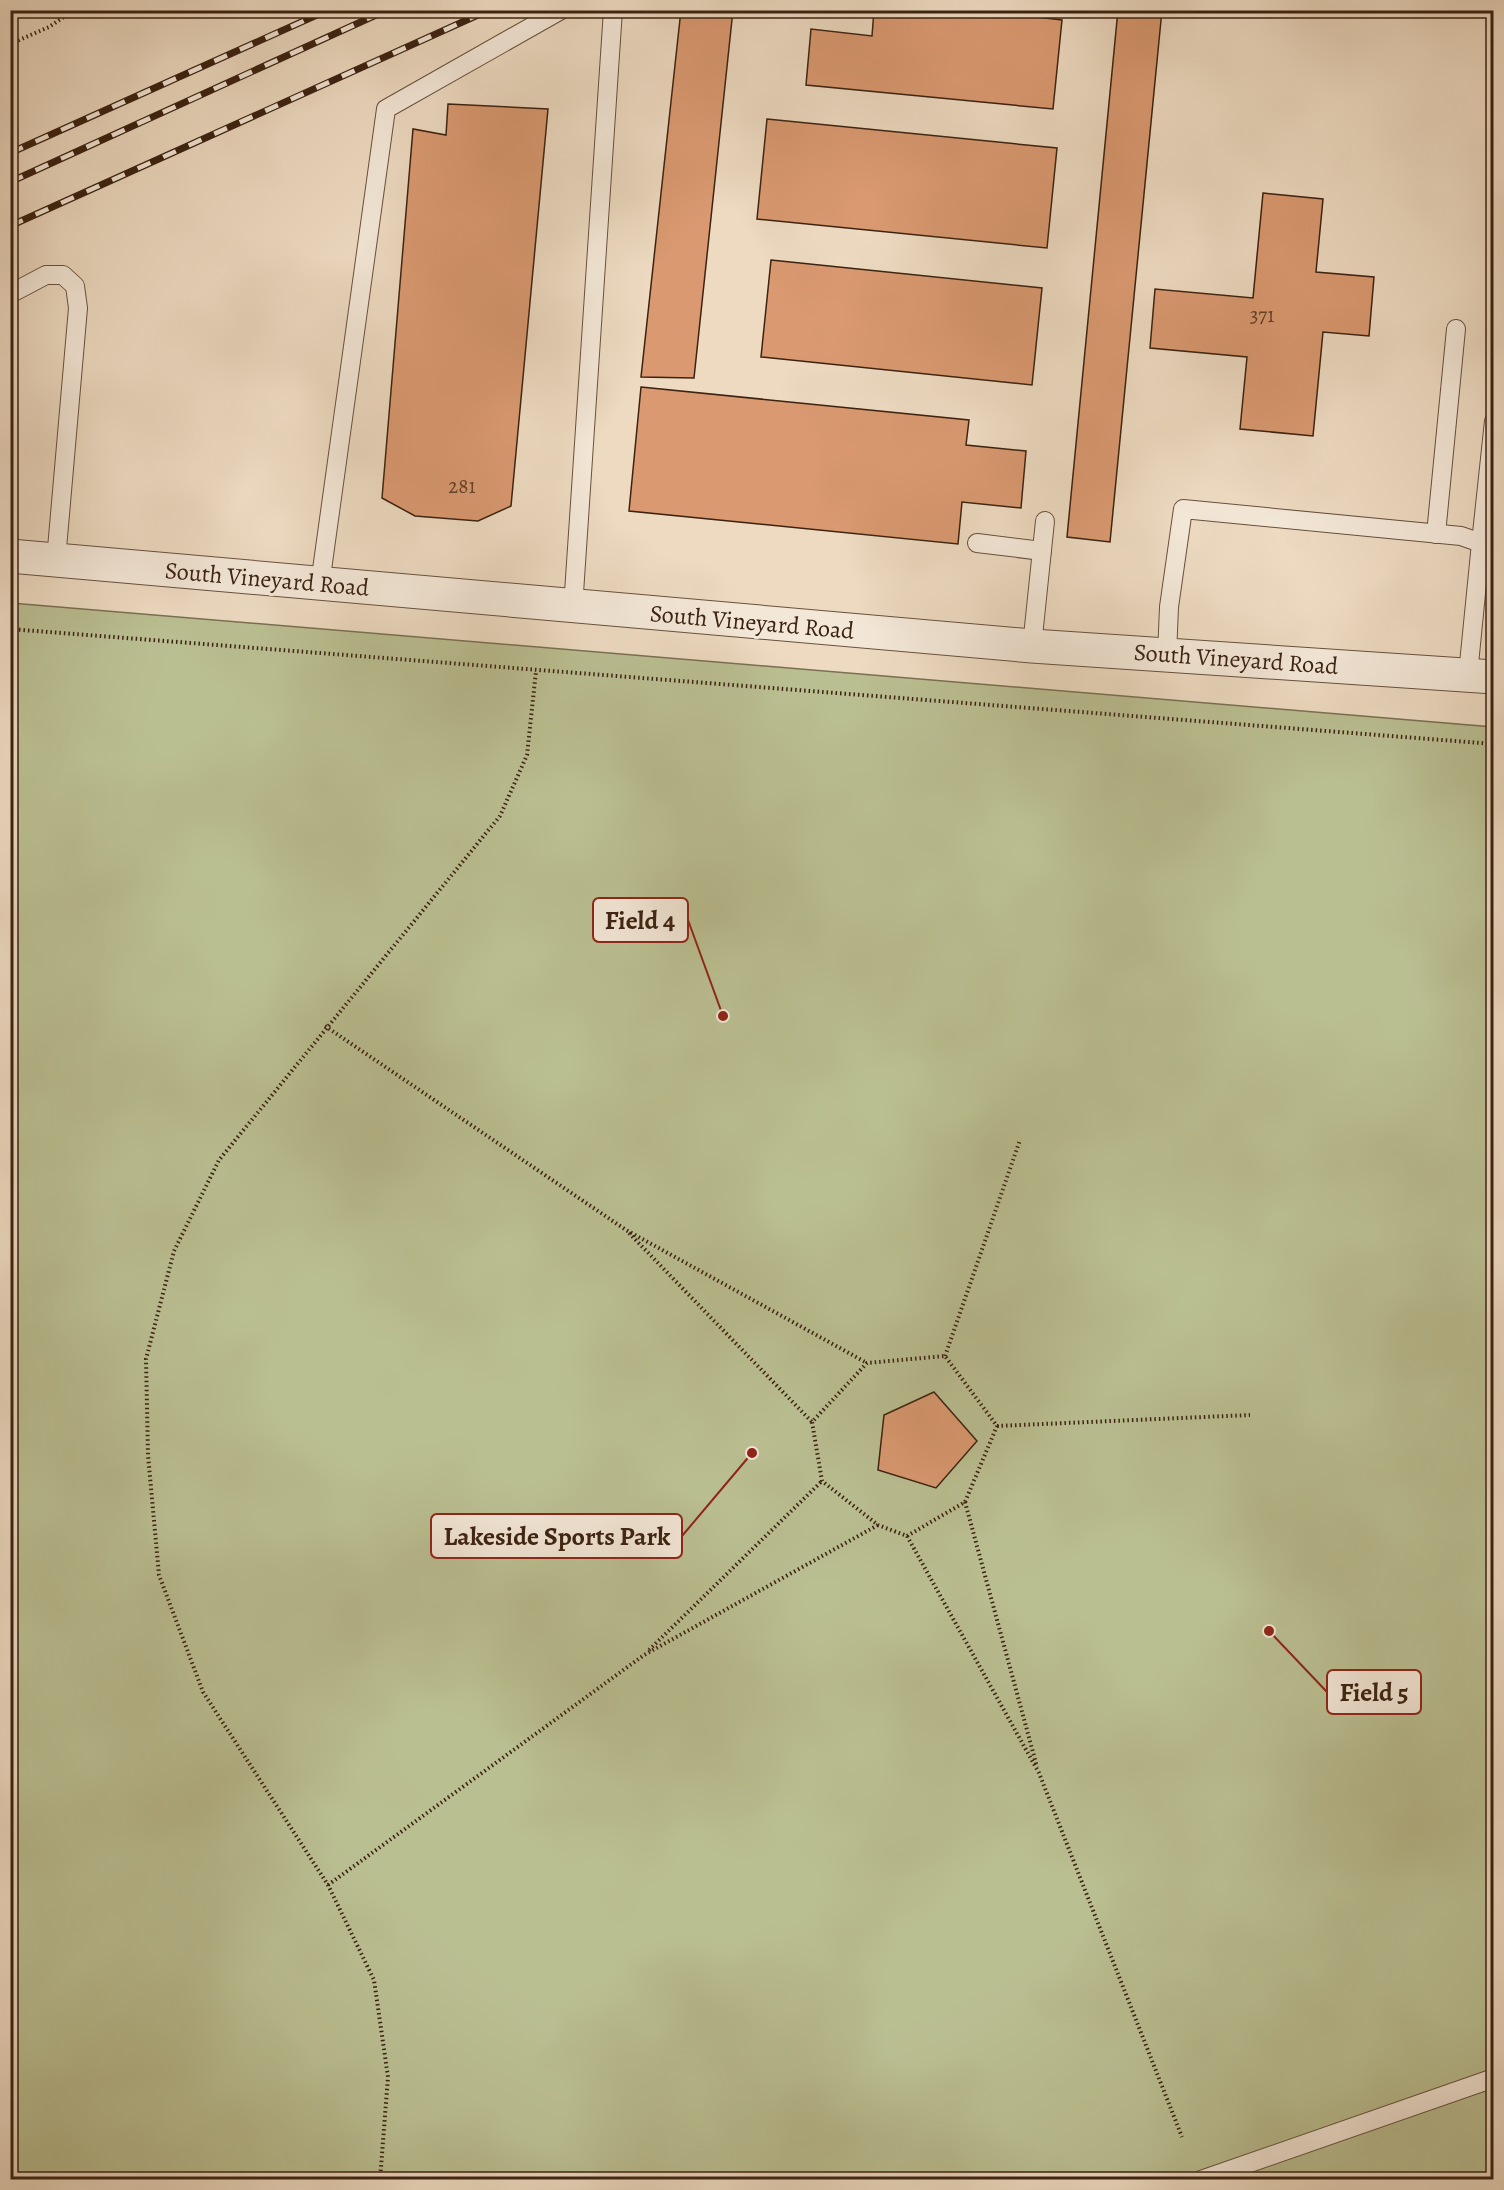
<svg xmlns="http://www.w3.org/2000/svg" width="1504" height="2190" viewBox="0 0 1504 2190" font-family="Alegreya,serif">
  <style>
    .green { fill: #babf92; stroke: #7a7052; stroke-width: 1.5 }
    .building { fill: #da9970; stroke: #3b2211; stroke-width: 1.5 }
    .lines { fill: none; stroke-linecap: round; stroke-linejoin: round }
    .service-casing { stroke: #68503d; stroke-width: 20 }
    .tertiary-casing { stroke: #68503d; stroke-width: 35 }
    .path { stroke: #3b2211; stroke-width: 4; stroke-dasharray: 1.5 3; stroke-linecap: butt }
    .service { stroke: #f3e7d7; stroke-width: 18 }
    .tertiary { stroke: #f3e7d7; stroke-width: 33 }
    .rail-casing { stroke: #3b2211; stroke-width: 7 }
    .rail { stroke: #f3e7d7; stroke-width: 4.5; stroke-dasharray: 14; stroke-linecap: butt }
    .labels { text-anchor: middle; stroke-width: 6; stroke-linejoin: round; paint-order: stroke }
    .number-label { font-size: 21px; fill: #634029 }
    .street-label { font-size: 24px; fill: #3b2211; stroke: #f3e7d7 }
    .leader { fill: none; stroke: #8f2418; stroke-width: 2 }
    .callout-dot { fill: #8f2418; stroke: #f3e7d7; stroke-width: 2 }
    .callout { fill: #f3e7d7; stroke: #8f2418; stroke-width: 2 }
    .callout-label { font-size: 26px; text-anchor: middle; font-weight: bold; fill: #3b2211 }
  </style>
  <rect width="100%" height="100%" fill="#eddac1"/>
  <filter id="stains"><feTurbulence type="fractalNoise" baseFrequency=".00333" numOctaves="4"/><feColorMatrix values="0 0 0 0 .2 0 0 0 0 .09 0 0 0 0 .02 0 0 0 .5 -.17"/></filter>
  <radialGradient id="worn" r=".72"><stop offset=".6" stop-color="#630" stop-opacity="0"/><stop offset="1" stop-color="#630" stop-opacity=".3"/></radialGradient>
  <polygon class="green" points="11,603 1493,727 1493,2179 11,2179"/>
  <g class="building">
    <polygon points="681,10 733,10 694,378 641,377"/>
    <polygon points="874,10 1029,10 1029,16 1062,20 1053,109 806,85 811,29 872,36"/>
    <polygon points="1118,10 1162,10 1110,542 1067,537"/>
    <polygon points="448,104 548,109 511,506 478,521 415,516 382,498 413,129 446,135"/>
    <polygon points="767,119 1057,148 1047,248 757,219"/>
    <polygon points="1263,193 1323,199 1316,272 1374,277 1369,336 1323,332 1313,436 1240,429 1247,357 1150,348 1155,289 1253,298"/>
    <polygon points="771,260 1042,288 1032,385 761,357"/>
    <polygon points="641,387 969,420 966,445 1026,451 1021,508 962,502 958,544 629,511"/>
    <polygon points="934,1392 977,1441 936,1488 878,1470 884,1415"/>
  </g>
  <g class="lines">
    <defs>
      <g id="service">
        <polyline points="10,294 46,275 63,275 75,286 78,308 56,560"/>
        <polyline points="1436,534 1456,329"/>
        <polyline points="977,543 1042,551"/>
        <polyline points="1481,543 1494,421"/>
        <polyline points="320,584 386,109 561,10"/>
        <polyline points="573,608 613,10"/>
        <polyline points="1032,646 1045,521"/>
        <polyline points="1167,655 1169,607 1183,509 1461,536 1481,543 1468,674"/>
        <polyline points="1201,2180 1494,2078"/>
      </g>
      <polyline id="tertiary" points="10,556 1032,646 1494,677"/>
    </defs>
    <use href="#service" class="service-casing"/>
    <use href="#tertiary" class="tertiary-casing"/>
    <g class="path">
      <polyline points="10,44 49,27 74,10"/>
      <polyline points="10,629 1494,744"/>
      <polyline points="325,1026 626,1230 867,1363"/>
      <polyline points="629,1233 812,1422"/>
      <polyline points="945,1356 1020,1140"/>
      <polyline points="997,1426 1250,1415"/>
      <polyline points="965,1502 1037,1767"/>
      <polyline points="907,1536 965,1502 997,1426 945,1356 867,1363 812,1422 822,1481 878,1525 907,1536 1039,1773 1182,2137"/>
      <polyline points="649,1650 822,1481"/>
      <polyline points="328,1885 644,1655 878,1525"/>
      <polyline points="380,2180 388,2077 374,1980 328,1885 203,1692 159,1575 148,1455 146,1359 174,1251 219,1160 500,816 527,755 536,671"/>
    </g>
    <use href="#service" class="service"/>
    <use href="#tertiary" class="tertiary"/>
    <defs>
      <g id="rail">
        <polyline points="10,153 328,10"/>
        <polyline points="10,182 387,10"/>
        <polyline points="10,226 489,10"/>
      </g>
    </defs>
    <use href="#rail" class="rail-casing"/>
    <use href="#rail" class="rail"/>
  </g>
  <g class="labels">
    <g class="number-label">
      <text x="1262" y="322">371</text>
      <text x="462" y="493">281</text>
    </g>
    <g class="street-label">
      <text transform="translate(267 579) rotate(5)" y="8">South Vineyard Road</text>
      <text transform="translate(752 622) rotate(5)" y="8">South Vineyard Road</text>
      <text transform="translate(1236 659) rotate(4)" y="8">South Vineyard Road</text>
    </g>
  </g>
  <path class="leader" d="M723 1016L688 920M752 1453L682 1536M1269 1631L1327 1692"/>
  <g class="callout-dot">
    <circle cx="723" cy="1016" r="6"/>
    <circle cx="752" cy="1453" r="6"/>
    <circle cx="1269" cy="1631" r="6"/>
  </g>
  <g class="callout">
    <rect x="593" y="898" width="95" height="44" rx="6"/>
    <rect x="431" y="1514" width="251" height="44" rx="6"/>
    <rect x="1327" y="1670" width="94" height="44" rx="6"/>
  </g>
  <g class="callout-label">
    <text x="640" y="929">Field 4</text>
    <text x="557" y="1545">Lakeside Sports Park</text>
    <text x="1374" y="1701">Field 5</text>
  </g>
  <rect width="1504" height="2190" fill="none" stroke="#eddac1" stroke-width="36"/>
  <rect x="12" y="12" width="1480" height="2166" fill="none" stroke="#3b2211" stroke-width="3"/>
  <rect x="18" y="18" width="1468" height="2154" fill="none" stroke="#3b2211" stroke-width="1.5"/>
  <rect width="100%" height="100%" filter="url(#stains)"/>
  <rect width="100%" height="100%" fill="url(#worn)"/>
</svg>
